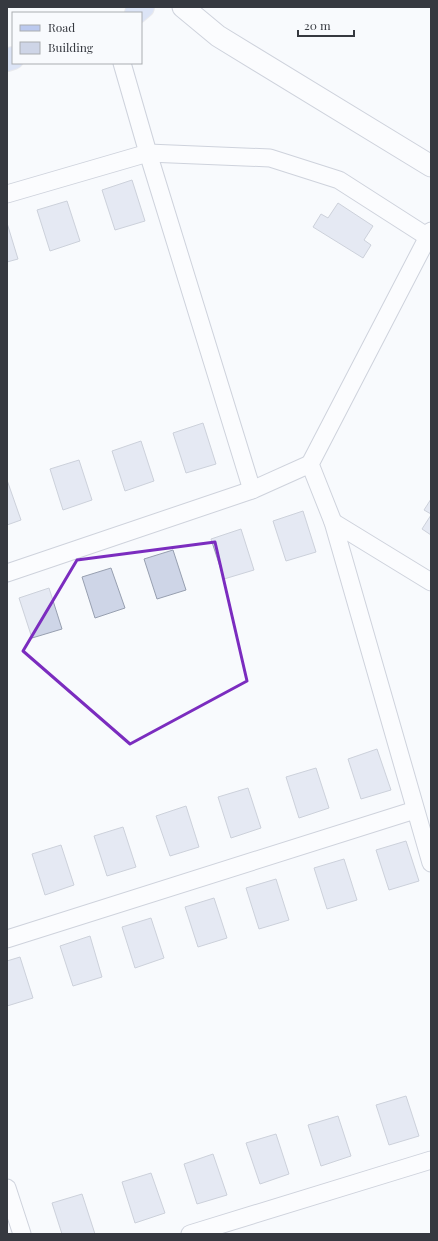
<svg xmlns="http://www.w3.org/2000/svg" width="438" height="1241" viewBox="0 0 438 1241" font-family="'Playfair Display',serif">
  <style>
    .building { fill: #ced5e7; stroke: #979fb0 }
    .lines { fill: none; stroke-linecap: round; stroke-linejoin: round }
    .minor-casing { stroke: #9ca3b4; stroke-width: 19 }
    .tertiary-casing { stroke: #9ca3b4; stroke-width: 23 }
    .primary-casing { stroke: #d7d7d9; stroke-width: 24 }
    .minor { stroke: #fff; stroke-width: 17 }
    .tertiary { stroke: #fff; stroke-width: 21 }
    .primary { stroke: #bbc9ee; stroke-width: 22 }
    .marked { fill: none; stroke: #7b2cbf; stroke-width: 3; stroke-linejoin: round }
  </style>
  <rect width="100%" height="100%" fill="#f8fafd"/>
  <g class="building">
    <polygon points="132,180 145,221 115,230 102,190"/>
    <polygon points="67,201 80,241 50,251 37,210"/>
    <polygon points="338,203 373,226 364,240 371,245 363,258 313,227 321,214 328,218"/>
    <polygon points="7,223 18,259 7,262"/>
    <polygon points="203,423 216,464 186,473 173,433"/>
    <polygon points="141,441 154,481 125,491 112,451"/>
    <polygon points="79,460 92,500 63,510 50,469"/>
    <polygon points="7,480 21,520 7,525"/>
    <polygon points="431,499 431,514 424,510"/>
    <polygon points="303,511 316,552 286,561 273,521"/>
    <polygon points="431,515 431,535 422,529"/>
    <polygon points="241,529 254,570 224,579 211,539"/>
    <polygon points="173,550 186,590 157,599 144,559"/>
    <polygon points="111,568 125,608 95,618 82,577"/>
    <polygon points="49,588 62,629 32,638 19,598"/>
    <polygon points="377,749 391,790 361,799 348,759"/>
    <polygon points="316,768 329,808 299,818 286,777"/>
    <polygon points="248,788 261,828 231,838 218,797"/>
    <polygon points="186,806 199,847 170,856 156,816"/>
    <polygon points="123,827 136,867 107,876 94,836"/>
    <polygon points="406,841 419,881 389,890 376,850"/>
    <polygon points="61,845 74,885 45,895 32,854"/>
    <polygon points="344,859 357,900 327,909 314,868"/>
    <polygon points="276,879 289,920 259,929 246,888"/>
    <polygon points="214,898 227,938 198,947 185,907"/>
    <polygon points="151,918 164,958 135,968 122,927"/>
    <polygon points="90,936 102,977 73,986 60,946"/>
    <polygon points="20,957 33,998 7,1006 7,961"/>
    <polygon points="406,1096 419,1136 389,1145 376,1105"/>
    <polygon points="338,1116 351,1156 321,1166 308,1125"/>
    <polygon points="276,1134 289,1174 260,1184 246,1143"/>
    <polygon points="213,1154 227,1195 197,1204 184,1164"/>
    <polygon points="151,1173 165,1213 135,1223 122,1182"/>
    <polygon points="82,1194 95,1234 62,1234 52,1203"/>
  </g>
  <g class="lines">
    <defs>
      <g id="minor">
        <polyline points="122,63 148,153 252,490"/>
        <polyline points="7,194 148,153 270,158 339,180 431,239"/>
        <polyline points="431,231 310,464 333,522 431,863"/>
        <polyline points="333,522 431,582"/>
        <polyline points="7,573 252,490 310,464"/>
        <polyline points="7,939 415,810"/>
        <polyline points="7,1188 22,1234"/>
        <polyline points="190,1234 431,1160"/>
      </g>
      <polyline id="tertiary" points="183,7 218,36 431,166"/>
      <g id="primary">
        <polyline points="136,13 143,7"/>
        <polyline points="7,60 13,58"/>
      </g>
    </defs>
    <use href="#minor" class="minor-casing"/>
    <use href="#tertiary" class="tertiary-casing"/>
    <use href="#primary" class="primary-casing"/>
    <use href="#minor" class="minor"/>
    <use href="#tertiary" class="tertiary"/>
    <use href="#primary" class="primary"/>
  </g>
  <path d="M0 0H438V1241H0ZM215 542 247 681 130 744 23 651 77 560Z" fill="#f8fafd" fill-opacity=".55" fill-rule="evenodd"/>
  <path class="marked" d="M215 542 247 681 130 744 23 651 77 560Z"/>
  <rect width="438" height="1241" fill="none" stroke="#363940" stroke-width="16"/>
  <rect x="12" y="12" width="130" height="52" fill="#f8fafd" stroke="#aaadb1"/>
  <rect x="20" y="25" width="20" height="6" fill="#bbc9ee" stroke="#aaadb1"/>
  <text x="48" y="32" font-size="12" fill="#363940">Road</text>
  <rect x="20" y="42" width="20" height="12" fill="#ced5e7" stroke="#aaadb1"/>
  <text x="48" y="52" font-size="12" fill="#363940">Building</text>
  <path d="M298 30v6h56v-6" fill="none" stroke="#363940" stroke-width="2"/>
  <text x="304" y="30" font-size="12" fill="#363940" stroke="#f8fafd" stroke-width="3" paint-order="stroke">20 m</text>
</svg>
